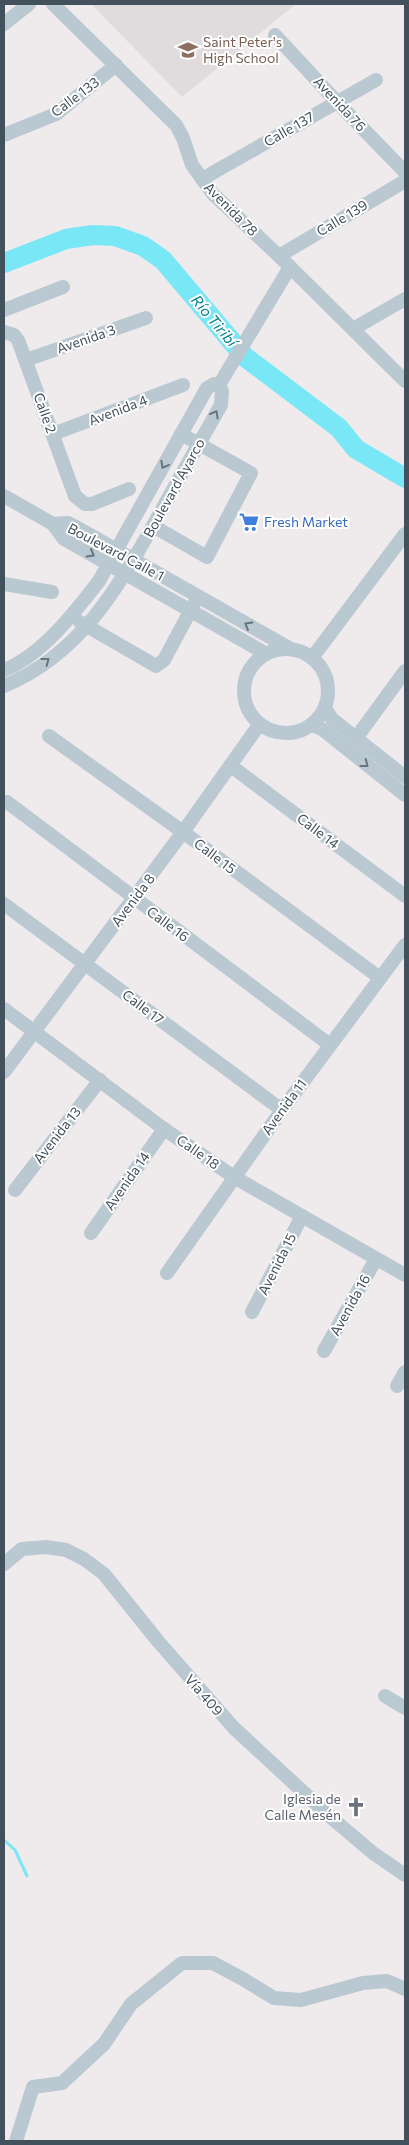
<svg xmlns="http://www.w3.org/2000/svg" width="409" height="2145" viewBox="0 0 409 2145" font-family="Commissioner,sans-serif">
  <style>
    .education { fill: #e0dcde }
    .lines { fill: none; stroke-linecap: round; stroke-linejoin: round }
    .stream { stroke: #7ae7f6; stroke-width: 3 }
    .river { stroke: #7ae7f6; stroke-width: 20 }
    .minor { stroke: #bac8d1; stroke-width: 14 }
    .oneway { stroke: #66757e }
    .labels { text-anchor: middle; stroke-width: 4; stroke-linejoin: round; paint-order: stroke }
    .education-label { font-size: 14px; fill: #785e54; stroke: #fff; text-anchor: start }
    .street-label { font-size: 14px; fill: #42515b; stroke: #fff }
    .shop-label { font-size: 14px; fill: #366cbe; stroke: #fff; text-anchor: start }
    .worship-label { font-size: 14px; fill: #5b616d; stroke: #fff; text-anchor: end }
    .water-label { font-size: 15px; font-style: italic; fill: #037f90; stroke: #fff }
  </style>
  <rect width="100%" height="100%" fill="#efebec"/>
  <polygon class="education" points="91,4 296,4 182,97"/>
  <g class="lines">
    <polyline class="stream" points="4,1840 15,1850 27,1876"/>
    <polyline class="river" points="4,263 66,239 93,235 115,236 143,246 163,260 245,357 339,428 356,449 405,478"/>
    <g class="minor">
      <polyline points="53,4 176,125 183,138 192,165 213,194 279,256 405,381"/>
      <polyline points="4,24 29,4"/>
      <polyline points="275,35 337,102 405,172"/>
      <polyline points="4,135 56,114 116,65"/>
      <polyline points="202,179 376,80"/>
      <polyline points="279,256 405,181"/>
      <polyline points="4,310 63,287"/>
      <polyline points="353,329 405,299"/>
      <polyline points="4,332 14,335 18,340 75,496 85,504 92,504 129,489"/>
      <polyline points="26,360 146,318"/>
      <polyline points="219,385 290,267"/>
      <polyline points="53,434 183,385"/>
      <polyline points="4,496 53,524 64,539 265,653"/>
      <polyline points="53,524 68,523 78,528 291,649"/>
      <polyline points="153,526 207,557 251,473 181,434"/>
      <polyline points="4,584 52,592"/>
      <polyline points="80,622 156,666 164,660 194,604"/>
      <circle cx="286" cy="691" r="42"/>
      <polyline points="312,658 405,534"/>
      <path d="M4 670C42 655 75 612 99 581L207 388 214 384 219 385"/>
      <path d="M4 686C82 654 120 584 159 515 179 478 200 442 221 405L222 391 219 385"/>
      <polyline points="325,708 332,719 405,777"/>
      <polyline points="312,725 322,729 405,795"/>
      <polyline points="49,736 183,832 380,978"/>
      <polyline points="351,745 405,671"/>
      <polyline points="231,766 405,896"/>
      <polyline points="7,802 330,1045"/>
      <polyline points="4,904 282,1110"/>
      <polyline points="4,1009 164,1129 234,1177 405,1275"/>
      <polyline points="4,1072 183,832 259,725"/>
      <polyline points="15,1190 100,1080"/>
      <polyline points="91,1233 164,1129"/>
      <polyline points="167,1273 282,1110 405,945"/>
      <polyline points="252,1312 302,1216"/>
      <polyline points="324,1351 376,1259"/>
      <polyline points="397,1386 405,1372"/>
      <polyline points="4,1564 22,1549 46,1547 66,1550 84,1559 104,1574 157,1640 234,1728 328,1815 373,1853 405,1875"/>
      <polyline points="385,1696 405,1708"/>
      <polyline points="16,2141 33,2087 62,2083 104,2044 131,2004 182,1963 213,1963 243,1979 274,1998 301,2000 363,1983 387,1981 405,1989"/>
    </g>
  </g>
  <defs><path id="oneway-chevron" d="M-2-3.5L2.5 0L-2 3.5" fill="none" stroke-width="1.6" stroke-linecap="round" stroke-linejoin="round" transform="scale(1.25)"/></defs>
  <g class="oneway">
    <use href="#oneway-chevron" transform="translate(215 414) rotate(-61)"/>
    <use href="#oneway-chevron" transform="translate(164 465) rotate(119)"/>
    <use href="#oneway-chevron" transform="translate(91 554) rotate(30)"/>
    <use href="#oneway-chevron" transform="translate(248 625) rotate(-150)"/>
    <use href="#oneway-chevron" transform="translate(46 661) rotate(-37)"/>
    <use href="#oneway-chevron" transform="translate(365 764) rotate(38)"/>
  </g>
  <defs>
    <symbol id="school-bare" viewBox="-9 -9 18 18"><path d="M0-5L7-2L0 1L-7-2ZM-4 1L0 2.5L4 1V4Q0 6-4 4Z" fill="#8d6e63" stroke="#fff" stroke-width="2.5" paint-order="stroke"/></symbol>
    <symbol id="supermarket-bare" viewBox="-9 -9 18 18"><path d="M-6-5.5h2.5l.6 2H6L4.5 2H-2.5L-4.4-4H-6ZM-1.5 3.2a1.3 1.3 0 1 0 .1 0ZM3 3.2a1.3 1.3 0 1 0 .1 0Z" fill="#3f7fe0" stroke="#fff" stroke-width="2.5" paint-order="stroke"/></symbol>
    <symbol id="church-bare" viewBox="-9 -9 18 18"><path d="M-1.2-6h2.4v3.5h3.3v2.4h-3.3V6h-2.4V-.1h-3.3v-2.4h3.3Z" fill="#6b7280" stroke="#fff" stroke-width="2.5" paint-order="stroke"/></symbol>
  </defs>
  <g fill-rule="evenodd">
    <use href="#school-bare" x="174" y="36" width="28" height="28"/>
    <use href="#supermarket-bare" x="235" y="508" width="28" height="28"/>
    <use href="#church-bare" x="342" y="1793" width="28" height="28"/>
  </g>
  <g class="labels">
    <g class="education-label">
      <text x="203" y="47">Saint Peter's<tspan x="203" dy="16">High School</tspan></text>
    </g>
    <g class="street-label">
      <text transform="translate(75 97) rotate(-37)" y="5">Calle 133</text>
      <text transform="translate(340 104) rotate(47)" y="5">Avenida 76</text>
      <text transform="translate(289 129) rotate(-30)" y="5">Calle 137</text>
      <text transform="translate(231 209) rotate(45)" y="5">Avenida 78</text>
      <text transform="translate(342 218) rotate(-31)" y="5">Calle 139</text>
      <text transform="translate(86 339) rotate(-19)" y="5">Avenida 3</text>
      <text transform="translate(118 410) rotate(-21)" y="5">Avenida 4</text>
      <text transform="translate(45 413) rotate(70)" y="5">Calle 2</text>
      <text transform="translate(174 488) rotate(-61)" y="5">Boulevard Ayarco</text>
      <text transform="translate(116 552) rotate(28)" y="5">Boulevard Calle 1</text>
      <text transform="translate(318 831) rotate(37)" y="5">Calle 14</text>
      <text transform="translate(215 856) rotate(37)" y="5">Calle 15</text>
      <text transform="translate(133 900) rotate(-53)" y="5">Avenida 8</text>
      <text transform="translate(168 924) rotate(37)" y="5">Calle 16</text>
      <text transform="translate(143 1007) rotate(37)" y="5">Calle 17</text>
      <text transform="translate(284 1107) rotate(-54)" y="5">Avenida 11</text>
      <text transform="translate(57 1135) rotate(-52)" y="5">Avenida 13</text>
      <text transform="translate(198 1152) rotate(35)" y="5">Calle 18</text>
      <text transform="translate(127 1181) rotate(-55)" y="5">Avenida 14</text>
      <text transform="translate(277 1264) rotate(-63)" y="5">Avenida 15</text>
      <text transform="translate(350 1305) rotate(-61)" y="5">Avenida 16</text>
      <text transform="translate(204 1695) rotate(49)" y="5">Vía 409</text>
    </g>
    <g class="shop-label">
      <text x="264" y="527">Fresh Market</text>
    </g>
    <g class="worship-label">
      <text x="341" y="1804">Iglesia de<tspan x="341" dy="16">Calle Mesén</tspan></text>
    </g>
    <g class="water-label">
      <text transform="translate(214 321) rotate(50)" y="5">Río Tiribí</text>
    </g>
  </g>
  <rect width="409" height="2145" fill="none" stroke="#42515b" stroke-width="10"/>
</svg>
